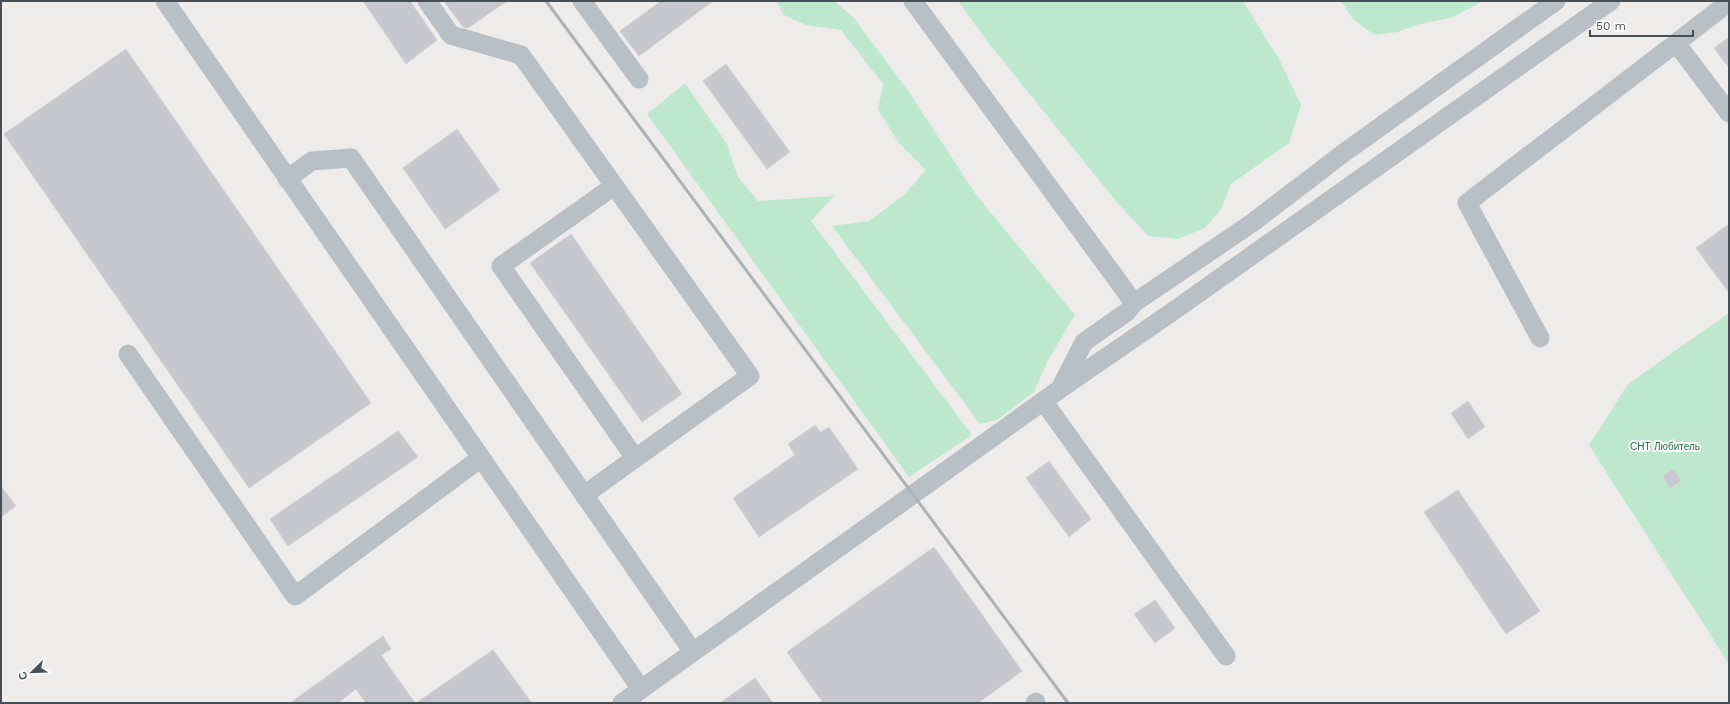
<svg xmlns="http://www.w3.org/2000/svg" width="1730" height="704" viewBox="0 0 1730 704" font-family="'Work Sans',sans-serif">
  <style>
    .green { fill: #bde8cd }
    .building { fill: #c6c8ce; stroke: #d0d2d6 }
    .lines { fill: none; stroke-linecap: round; stroke-linejoin: round }
    .minor { stroke: #b8c0c6; stroke-width: 19 }
    .rail { stroke: #aeb1b5; stroke-width: 3 }
    .labels { text-anchor: middle; stroke-width: 4; stroke-linejoin: round; paint-order: stroke }
    .park-label { font-size: 10px; fill: #216d46; stroke: #fff }
  </style>
  <rect width="100%" height="100%" fill="#eeebeb"/>
  <g class="green">
    <polygon points="776,1 834,1 853,17 906,88 977,196 1075,315 1048,360 1034,392 997,420 980,424 832,226 869,221 904,195 926,170 899,143 878,110 883,84 841,30 806,25 784,15"/>
    <polygon points="958,1 1243,1 1280,61 1301,105 1289,143 1231,184 1221,209 1205,228 1178,239 1148,236 1114,199 987,41"/>
    <polygon points="1341,1 1483,1 1454,17 1416,25 1398,32 1374,35 1353,19"/>
    <polygon points="685,83 727,144 738,177 758,201 834,196 811,221 972,435 909,477 647,114"/>
    <polygon points="1729,313 1729,664 1589,445 1628,384"/>
  </g>
  <g class="building">
    <polygon points="363,1 410,1 437,40 406,64"/>
    <polygon points="444,1 507,1 468,28 463,27"/>
    <polygon points="661,1 713,1 639,56 620,31"/>
    <polygon points="1729,37 1729,68 1714,48"/>
    <polygon points="126,49 371,403 249,488 4,134"/>
    <polygon points="726,64 790,152 767,169 703,81"/>
    <polygon points="457,129 500,190 445,229 403,168"/>
    <polygon points="1729,224 1729,293 1696,248"/>
    <polygon points="571,234 682,394 642,422 530,263"/>
    <polygon points="1468,401 1485,427 1468,439 1451,413"/>
    <polygon points="815,425 820,432 829,427 858,469 759,537 733,498 795,455 788,444"/>
    <polygon points="398,431 418,457 288,546 270,519"/>
    <polygon points="1049,461 1091,519 1069,537 1026,478"/>
    <polygon points="1674,469 1681,481 1670,488 1663,476"/>
    <polygon points="1,486 16,506 1,517"/>
    <polygon points="1458,490 1540,611 1506,634 1424,512"/>
    <polygon points="934,547 1022,671 978,703 823,703 787,652"/>
    <polygon points="1155,600 1175,628 1155,643 1134,614"/>
    <polygon points="383,636 391,649 381,655 415,703 366,703 356,689 338,703 290,703"/>
    <polygon points="493,650 532,703 416,703"/>
    <polygon points="755,678 773,703 720,703"/>
  </g>
  <g class="lines">
    <g class="minor">
      <polyline points="165,1 641,689"/>
      <polyline points="427,1 451,35 521,55 750,376 584,495"/>
      <polyline points="582,1 639,79"/>
      <polyline points="913,1 1134,303"/>
      <polyline points="1729,2 1676,43 1729,113"/>
      <polyline points="287,179 312,161 351,158 693,652"/>
      <polyline points="614,186 501,266 635,458"/>
      <polyline points="1540,338 1467,203 1676,43"/>
      <polyline points="128,354 295,596 481,458"/>
      <polyline points="1061,387 1084,342 1127,312 1134,303 1252,223 1345,152 1556,1"/>
      <polyline points="1044,402 1226,656"/>
      <polyline points="622,703 1060,389 1172,312 1611,1"/>
      <polyline points="1035,703 1036,702"/>
    </g>
    <polyline class="rail" points="546,1 1068,703"/>
  </g>
  <g class="labels">
    <g class="park-label">
      <text x="1665" y="450">СНТ Любитель</text>
    </g>
  </g>
  <rect width="1730" height="704" fill="none" stroke="#464f56" stroke-width="4"/>
  <g transform="translate(32 672) rotate(247)" stroke="#ffffff" stroke-width="3" paint-order="stroke">
  <path d="M0-3L7 15L0 10L-7 15Z" fill="#464f56"/>
  <text y="-6" font-size="11" font-weight="bold" text-anchor="middle" fill="#464f56">С</text>
  </g>
  <path d="M1590 30v6h103v-6" fill="none" stroke="#464f56" stroke-width="2"/>
  <text x="1596" y="30" font-size="12" fill="#464f56" stroke="#ffffff" stroke-width="3" paint-order="stroke">50 m</text>
</svg>
